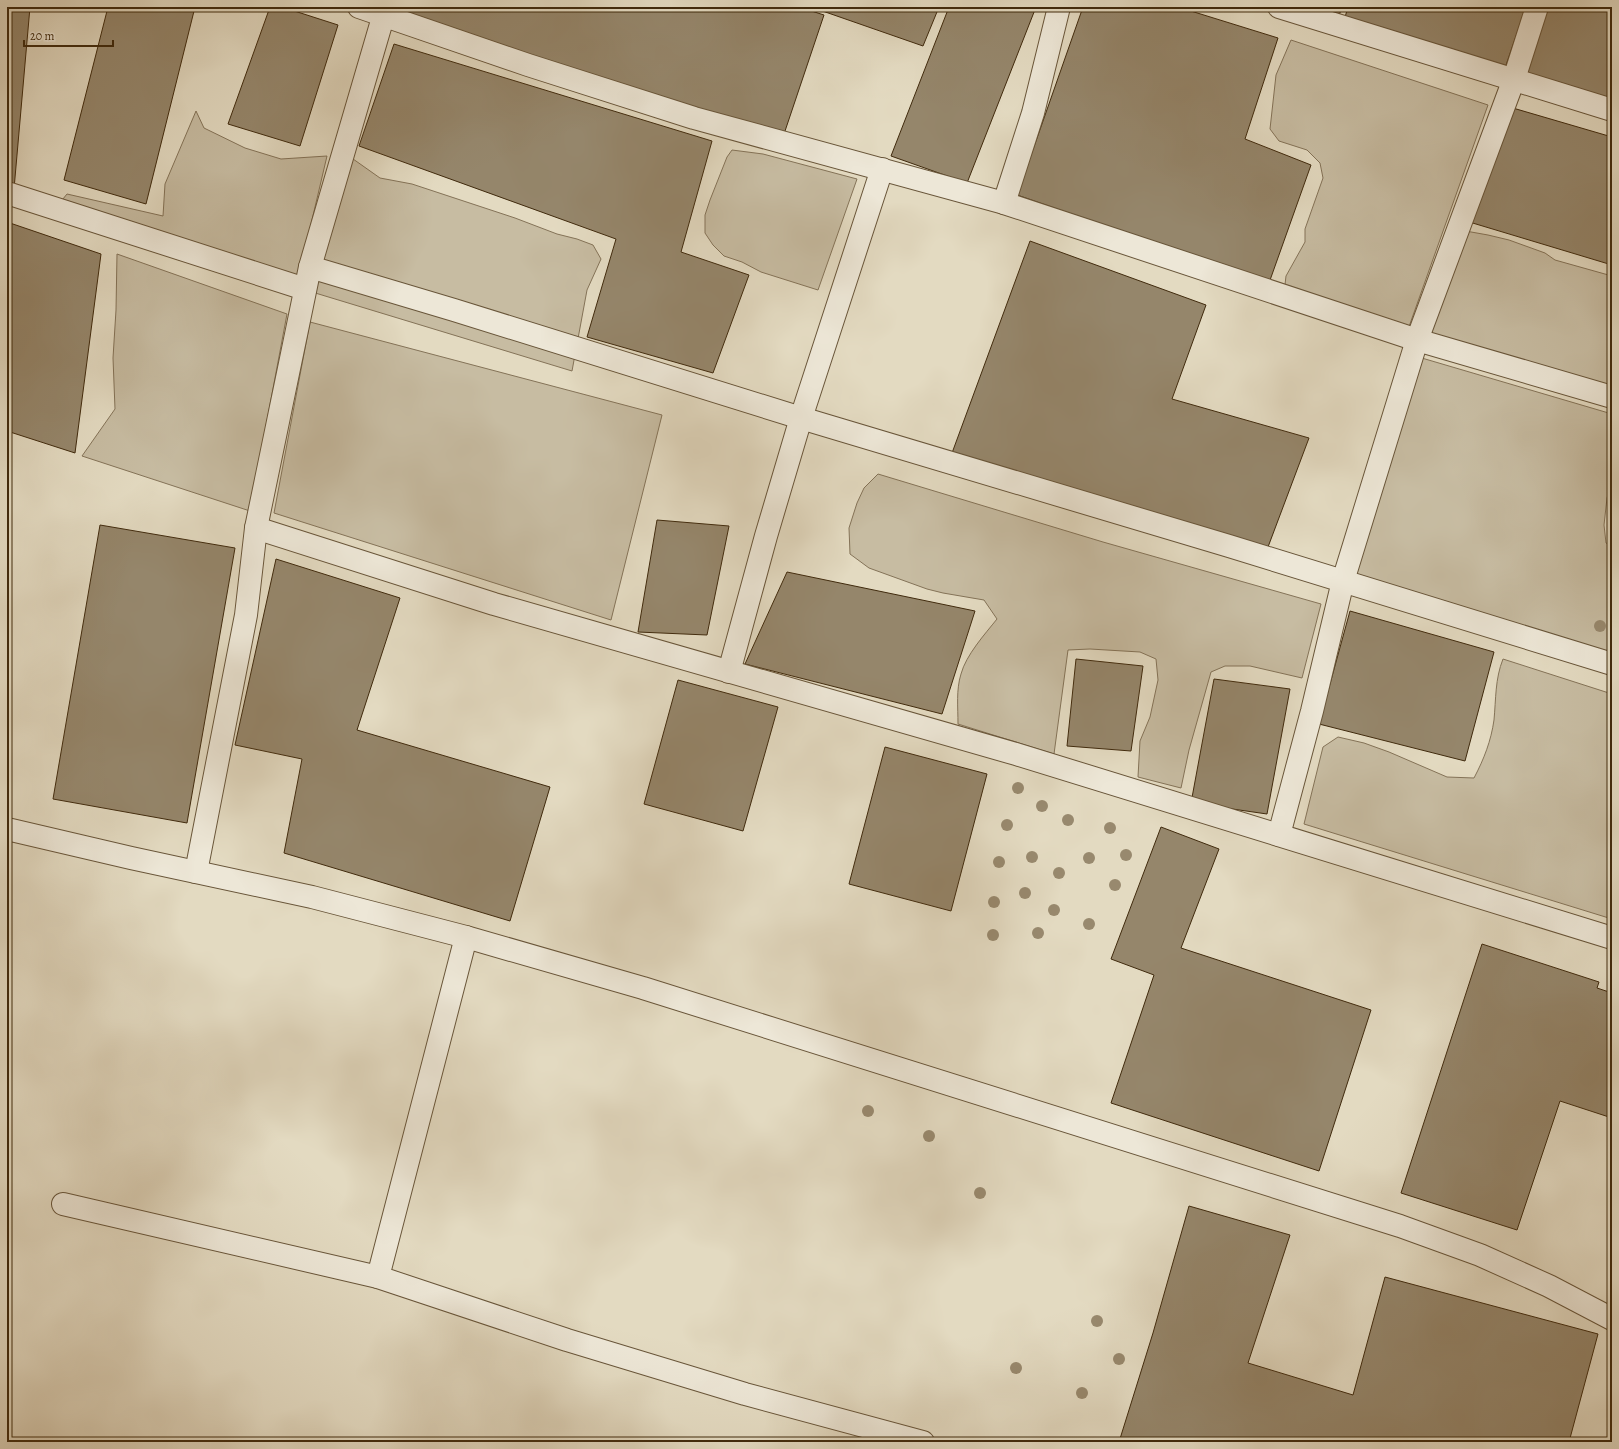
<svg xmlns="http://www.w3.org/2000/svg" width="1619" height="1449" viewBox="0 0 1619 1449" font-family="Alegreya,serif">
  <style>
    .green { fill: #c7bca2; stroke: #847358 }
    .building { fill: #95866b; stroke: #402a0d }
    .lines { fill: none; stroke-linecap: round; stroke-linejoin: round }
    .minor-casing { stroke: #69563a; stroke-width: 24 }
    .minor { stroke: #ede7d7; stroke-width: 22 }
    .tree { fill: #98896e }
  </style>
  <rect width="100%" height="100%" fill="#e3dac1"/>
  <filter id="stains"><feTurbulence type="fractalNoise" baseFrequency=".005" numOctaves="4"/><feColorMatrix values="0 0 0 0 .2 0 0 0 0 .09 0 0 0 0 .02 0 0 0 .5 -.17"/></filter>
  <radialGradient id="worn" r=".72"><stop offset=".6" stop-color="#630" stop-opacity="0"/><stop offset="1" stop-color="#630" stop-opacity=".3"/></radialGradient>
  <g class="green">
    <polygon points="1291,40 1488,105 1406,335 1284,293 1286,276 1305,242 1305,229 1323,178 1320,163 1307,150 1279,141 1270,129 1276,75"/>
    <polygon points="196,111 204,128 245,148 281,159 327,156 296,288 49,216 67,194 163,216 165,184"/>
    <polygon points="732,150 763,154 857,179 818,290 761,272 742,262 724,256 713,245 705,233 705,215 710,200 727,157"/>
    <polygon points="346,154 380,178 412,184 515,218 557,234 577,239 593,245 601,259 587,290 572,371 312,292"/>
    <polygon points="1460,230 1488,235 1509,240 1545,253 1555,260 1612,276 1612,396 1422,341"/>
    <polygon points="117,254 287,314 250,511 82,456 115,409 113,358 116,310"/>
    <polygon points="310,322 662,415 611,620 274,513"/>
    <polygon points="1415,356 1612,414 1612,481 1607,498 1604,525 1606,543 1612,546 1612,669 1346,590"/>
    <path d="M878 474 1103 542 1321 604 1302 678 1250 666H1225L1211 672 1189 750 1181 788 1138 777 1140 741 1150 717 1158 680 1156 659 1140 652 1090 649 1068 650 1054 754 958 724C958 707 956 690 961 674 966 655 985 634 997 619L984 600 943 593 927 589 869 568 850 554 849 528 857 503 864 488Z"/>
    <path d="M1503 659 1612 694V919L1304 824 1323 747 1338 737 1364 743 1389 752 1447 777 1474 778C1484 759 1491 741 1494 720 1496 699 1495 679 1503 659Z"/>
  </g>
  <g class="building">
    <polygon points="7,7 30,7 14,189 7,187"/>
    <polygon points="108,7 195,7 146,204 64,180"/>
    <polygon points="270,7 282,7 338,25 300,146 228,124"/>
    <polygon points="398,7 799,7 824,15 783,137 395,15"/>
    <polygon points="811,7 939,7 923,46"/>
    <polygon points="949,7 1036,7 967,183 891,156"/>
    <polygon points="1083,7 1178,7 1278,38 1245,139 1311,165 1269,283 1017,195"/>
    <polygon points="1302,7 1342,7 1336,24"/>
    <polygon points="1348,7 1526,7 1504,71 1343,24"/>
    <polygon points="1546,7 1612,7 1612,105 1524,79"/>
    <polygon points="394,44 712,141 681,252 749,275 713,373 587,337 616,239 359,146"/>
    <polygon points="1506,106 1612,137 1612,265 1466,221"/>
    <polygon points="7,222 101,254 75,453 7,431"/>
    <polygon points="1030,241 1206,305 1172,399 1309,438 1265,555 952,453"/>
    <polygon points="657,520 729,526 707,635 638,632"/>
    <polygon points="100,525 235,548 187,823 53,799"/>
    <polygon points="276,559 400,598 357,730 550,787 510,921 284,853 302,759 235,745"/>
    <polygon points="787,572 975,611 942,714 745,664"/>
    <polygon points="1350,611 1494,652 1465,761 1319,724"/>
    <polygon points="1076,659 1143,666 1131,751 1067,746"/>
    <polygon points="1214,679 1290,689 1267,814 1191,803"/>
    <polygon points="678,680 778,707 743,831 644,804"/>
    <polygon points="885,747 987,774 951,911 849,884"/>
    <polygon points="1161,827 1219,849 1181,948 1371,1010 1319,1171 1111,1103 1154,975 1111,959"/>
    <polygon points="1482,944 1599,982 1597,988 1612,993 1612,1118 1560,1101 1517,1230 1401,1193"/>
    <polygon points="1189,1206 1290,1235 1248,1363 1353,1395 1385,1277 1598,1334 1569,1442 1119,1442 1153,1333"/>
    <polygon points="789,1438 800,1442 787,1442"/>
  </g>
  <g class="lines">
    <defs>
      <g id="minor">
        <polyline points="359,7 528,65 694,118 1004,203 1417,340 1612,397"/>
        <polyline points="1279,7 1612,110"/>
        <polyline points="7,193 305,289"/>
        <polyline points="1004,203 1033,113 1059,7"/>
        <polyline points="310,267 454,310 801,418 1229,546 1612,664"/>
        <polyline points="256,528 494,604 1016,754 1612,938"/>
        <polyline points="729,672 766,536 801,418 882,169"/>
        <polyline points="7,829 131,858 312,897 466,937 643,988 1400,1226 1480,1255 1549,1286 1612,1319"/>
        <polyline points="1279,835 1312,711 1343,581 1417,340 1514,79 1537,7"/>
        <polyline points="196,872 246,615 256,528 310,267 386,7"/>
        <polyline points="466,937 378,1277 567,1340 745,1394 923,1442"/>
        <polyline points="63,1204 378,1277"/>
      </g>
    </defs>
    <use href="#minor" class="minor-casing"/>
    <use href="#minor" class="minor"/>
  </g>
  <g class="tree">
    <circle cx="1600" cy="626" r="6"/>
    <circle cx="1018" cy="788" r="6"/>
    <circle cx="1042" cy="806" r="6"/>
    <circle cx="1068" cy="820" r="6"/>
    <circle cx="1007" cy="825" r="6"/>
    <circle cx="1110" cy="828" r="6"/>
    <circle cx="1126" cy="855" r="6"/>
    <circle cx="1032" cy="857" r="6"/>
    <circle cx="1089" cy="858" r="6"/>
    <circle cx="999" cy="862" r="6"/>
    <circle cx="1059" cy="873" r="6"/>
    <circle cx="1115" cy="885" r="6"/>
    <circle cx="1025" cy="893" r="6"/>
    <circle cx="994" cy="902" r="6"/>
    <circle cx="1054" cy="910" r="6"/>
    <circle cx="1089" cy="924" r="6"/>
    <circle cx="1038" cy="933" r="6"/>
    <circle cx="993" cy="935" r="6"/>
    <circle cx="868" cy="1111" r="6"/>
    <circle cx="929" cy="1136" r="6"/>
    <circle cx="980" cy="1193" r="6"/>
    <circle cx="1097" cy="1321" r="6"/>
    <circle cx="1119" cy="1359" r="6"/>
    <circle cx="1016" cy="1368" r="6"/>
    <circle cx="1082" cy="1393" r="6"/>
  </g>
  <rect width="1619" height="1449" fill="none" stroke="#e3dac1" stroke-width="24"/>
  <rect x="8" y="8" width="1603" height="1433" fill="none" stroke="#402a0d" stroke-width="2"/>
  <rect x="12" y="12" width="1595" height="1425" fill="none" stroke="#402a0d"/>
  <path d="M24 40v6h89v-6" fill="none" stroke="#402a0d" stroke-width="2"/>
  <text x="30" y="40" font-size="12" fill="#402a0d" stroke="#ede7d7" stroke-width="3" paint-order="stroke">20 m</text>
  <rect width="100%" height="100%" filter="url(#stains)"/>
  <rect width="100%" height="100%" fill="url(#worn)"/>
</svg>
